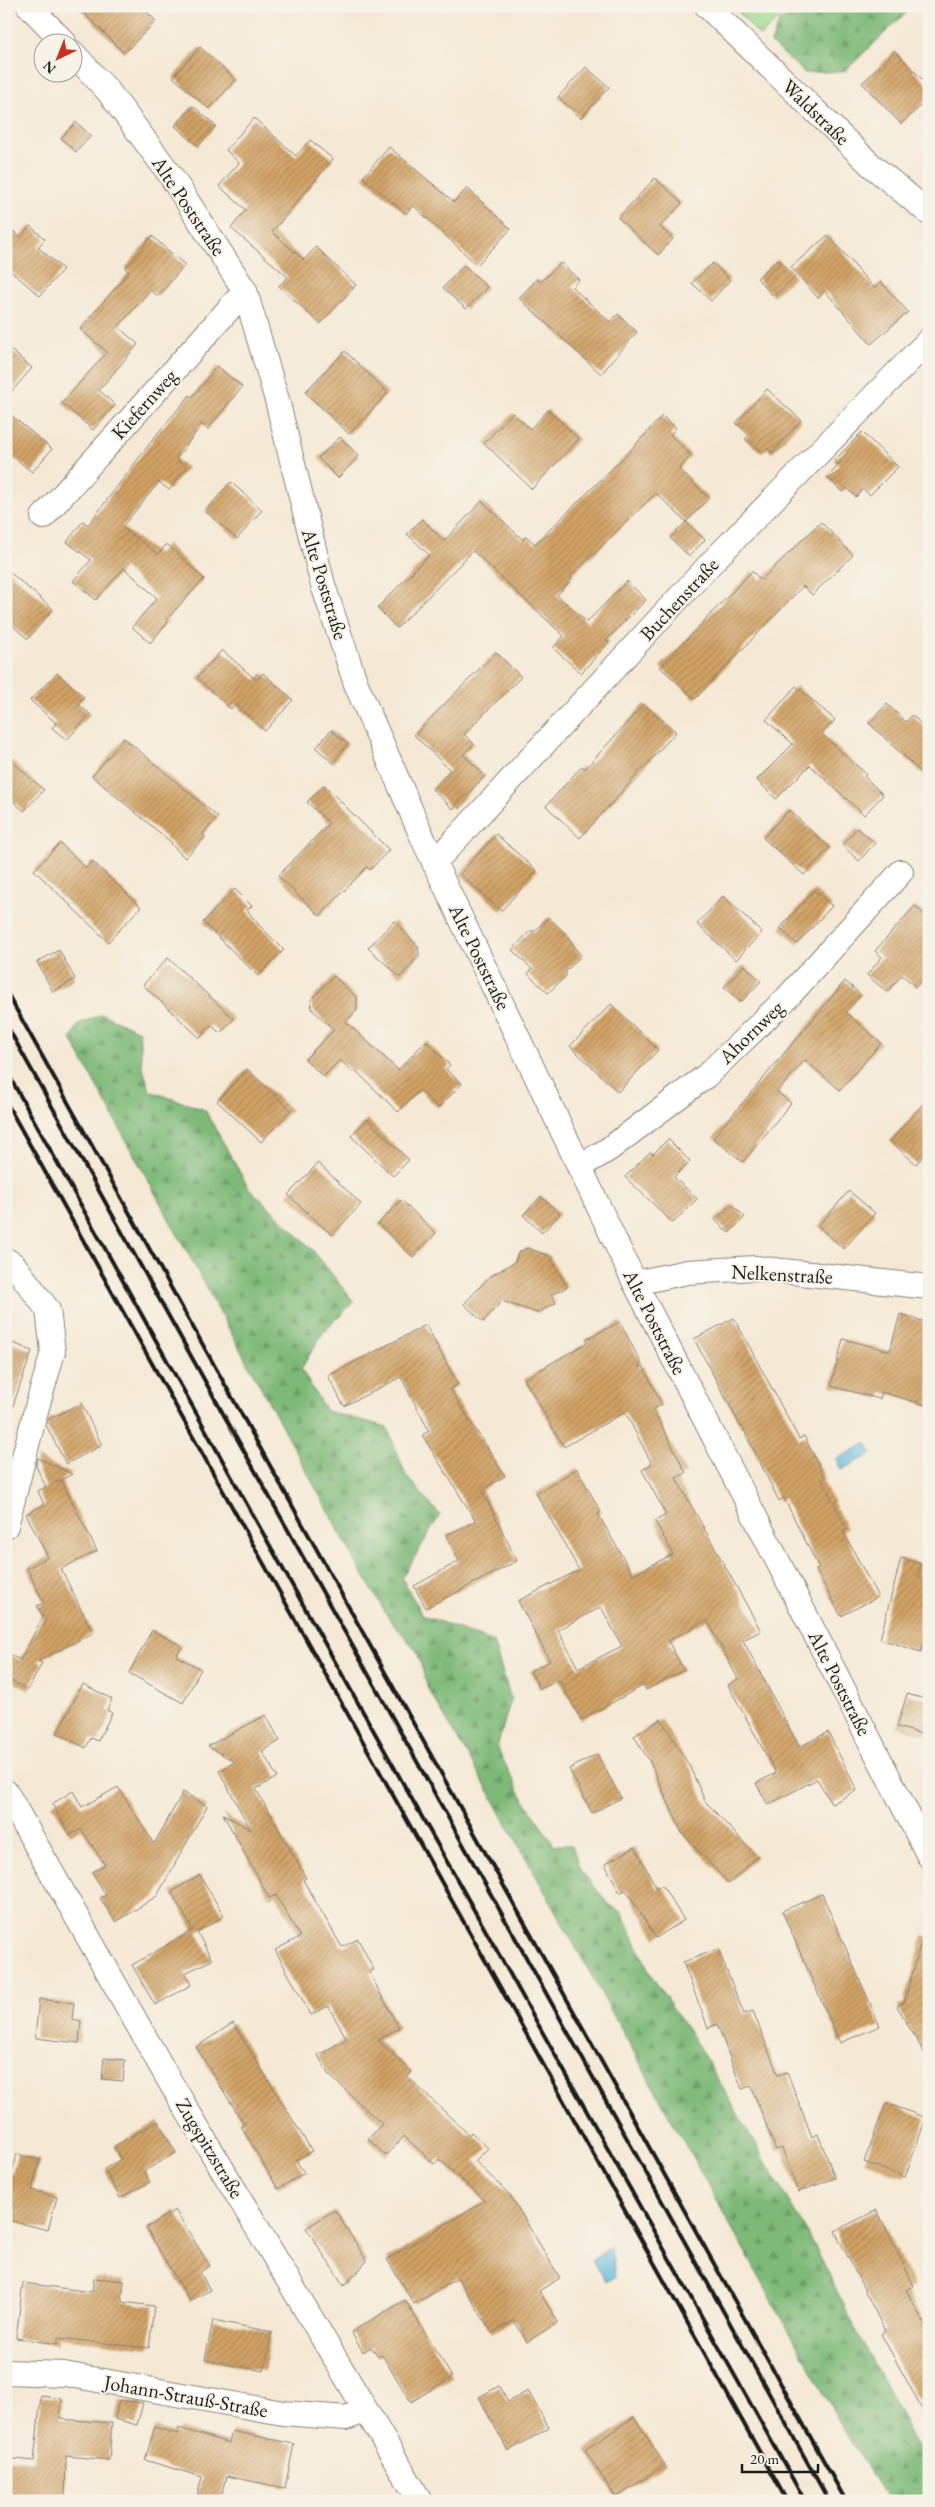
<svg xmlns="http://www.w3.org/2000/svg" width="935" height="2507" viewBox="0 0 935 2507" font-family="'EB Garamond',serif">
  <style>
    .grass { fill: url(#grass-tufts); stroke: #5d7a54 }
    .forest { fill: url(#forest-firs); stroke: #4d6a4a }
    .water { fill: #5eb7db; stroke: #3d6a7c }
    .building { fill: url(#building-hatch); fill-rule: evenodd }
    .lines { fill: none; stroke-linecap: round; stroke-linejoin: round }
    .minor-casing { stroke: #888278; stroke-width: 26 }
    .minor { stroke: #fff; stroke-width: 24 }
    .rail { stroke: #1c1c1c; stroke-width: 4 }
    .labels { text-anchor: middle; stroke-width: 4; stroke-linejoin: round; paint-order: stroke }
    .street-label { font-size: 20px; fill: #1c1c1c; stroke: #f7f3e8 }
  </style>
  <defs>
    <pattern id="grass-tufts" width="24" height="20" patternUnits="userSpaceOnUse" patternTransform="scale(1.25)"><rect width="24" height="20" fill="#9ed98d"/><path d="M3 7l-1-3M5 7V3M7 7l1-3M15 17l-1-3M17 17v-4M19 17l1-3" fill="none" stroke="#88ba79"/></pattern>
    <pattern id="forest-firs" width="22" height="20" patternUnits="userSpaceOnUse" patternTransform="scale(1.25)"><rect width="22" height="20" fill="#7eb978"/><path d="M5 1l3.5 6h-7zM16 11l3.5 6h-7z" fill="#6c9e67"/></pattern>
    <pattern id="building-hatch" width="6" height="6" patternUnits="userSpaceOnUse" patternTransform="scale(1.25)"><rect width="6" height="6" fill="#d2a366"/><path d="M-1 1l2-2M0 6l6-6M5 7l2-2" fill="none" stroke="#aa8453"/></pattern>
  </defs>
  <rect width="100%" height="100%" fill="#f7f3e8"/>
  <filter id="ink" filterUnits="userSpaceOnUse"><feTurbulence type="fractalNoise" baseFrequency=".02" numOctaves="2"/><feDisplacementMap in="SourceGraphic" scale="10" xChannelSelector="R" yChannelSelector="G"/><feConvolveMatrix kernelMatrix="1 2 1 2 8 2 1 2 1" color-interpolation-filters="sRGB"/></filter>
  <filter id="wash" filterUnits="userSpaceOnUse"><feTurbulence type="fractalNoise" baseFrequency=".0096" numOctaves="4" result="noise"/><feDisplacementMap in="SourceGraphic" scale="20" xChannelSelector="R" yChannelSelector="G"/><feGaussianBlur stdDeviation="1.12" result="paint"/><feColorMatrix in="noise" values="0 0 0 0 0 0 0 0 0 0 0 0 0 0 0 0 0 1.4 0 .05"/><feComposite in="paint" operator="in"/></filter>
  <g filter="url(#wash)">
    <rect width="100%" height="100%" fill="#f5e9d5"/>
    <polygon class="grass" points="733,6 793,6 760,36"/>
    <g class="forest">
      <polygon points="815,6 913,6 845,71 805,73 771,43 780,20"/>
      <polygon points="102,1014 139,1031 142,1065 150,1091 205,1110 248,1187 311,1248 354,1302 323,1333 301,1369 326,1411 387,1427 406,1476 440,1515 402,1578 422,1615 493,1642 511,1699 497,1748 521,1795 554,1845 572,1845 580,1870 610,1905 622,1913 651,1975 700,2049 816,2248 858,2334 929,2468 929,2501 893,2501 880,2488 848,2437 491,1795 428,1689 417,1651 388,1617 357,1564 71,1039 79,1024"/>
    </g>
    <g class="water">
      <polygon points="867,1443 872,1454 841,1470 836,1459"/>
      <polygon points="611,2247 615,2277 606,2282 592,2261"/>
    </g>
    <g id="blocks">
      <g class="building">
        <polygon points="77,6 141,6 156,21 124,53"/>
        <polygon points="200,47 236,80 209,109 173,77"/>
        <polygon points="895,51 929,86 929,98 901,124 862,83"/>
        <polygon points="586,67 609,87 581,118 558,97"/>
        <polygon points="193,106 216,126 198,146 175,126"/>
        <polygon points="254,118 296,156 310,140 333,159 272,232 304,260 316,247 356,285 320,324 279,286 288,277 231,228 246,210 219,186 239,163 226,150"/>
        <polygon points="76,122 91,136 76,152 61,138"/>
        <polygon points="389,147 454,202 467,188 511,229 477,265 413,205 406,214 363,177"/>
        <polygon points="655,178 682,203 660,227 673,239 658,255 618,218"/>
        <polygon points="6,225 20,237 30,226 45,239 38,247 63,269 40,296 6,267"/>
        <polygon points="828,235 874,288 881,282 908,312 871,344 825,291 818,298 791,267"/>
        <polygon points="152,236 185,265 158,296 150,290 118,327 138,344 99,390 115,405 93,430 62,403 107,352 80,329 129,272 125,268"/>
        <polygon points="778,259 795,277 773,296 757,278"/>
        <polygon points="561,263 579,280 572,287 610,322 618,314 637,332 601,374 519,298 537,279 540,282"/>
        <polygon points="713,263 730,280 711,301 692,283"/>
        <polygon points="464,265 487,287 466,309 443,288"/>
        <polygon points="6,346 32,368 6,398"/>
        <polygon points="345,351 388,393 349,434 305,392"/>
        <polygon points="217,366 242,387 208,429 202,424 176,459 187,468 169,490 159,482 122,527 158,554 167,544 204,579 166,620 168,622 150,643 132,627 157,598 124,568 96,600 73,581 91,560 67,542 83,521 88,525 157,434 190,395 192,397"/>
        <polygon points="767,389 801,420 772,453 767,448 762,453 745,439 749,435 736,423"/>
        <polygon points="548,410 579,439 532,489 484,443 513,413 530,429"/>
        <polygon points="6,411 52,449 32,472 6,451"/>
        <polygon points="662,416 676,428 670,435 691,455 679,469 709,498 686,522 656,493 570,577 572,579 557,595 587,622 627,581 646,600 606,640 609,642 581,673 553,648 564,636 473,551 397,628 377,608 429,555 407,534 422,519 444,541 482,501 523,540 526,536 535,544 628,453"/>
        <polygon points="862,432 898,467 870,495 863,489 856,497 847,488 842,492 827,477 839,465 834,461"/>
        <polygon points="340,437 359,456 338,478 318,458"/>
        <polygon points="231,482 262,510 237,539 205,511"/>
        <polygon points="686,522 705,540 689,556 670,538"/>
        <polygon points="821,522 853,555 812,595 803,586 695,699 660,667 752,571 761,580"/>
        <polygon points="6,569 53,609 28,639 6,620"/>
        <polygon points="222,650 256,680 263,673 293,700 265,731 235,704 231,709 197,678"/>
        <polygon points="496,652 521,677 464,734 474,744 463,754 485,776 453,809 432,789 450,770 414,735"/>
        <polygon points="57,673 84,697 78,704 90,714 67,740 52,728 56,723 30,700"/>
        <polygon points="796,686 835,720 822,734 866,774 864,776 883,795 864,815 810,765 776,799 757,780 793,744 766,720"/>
        <polygon points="644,704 676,732 580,838 546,806 582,766 585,769"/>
        <polygon points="887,704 906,722 912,715 929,731 929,780 869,723"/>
        <polygon points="331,730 348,744 333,763 316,748"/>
        <polygon points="124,738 218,817 203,834 205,837 185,858 171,844 172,843 92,776"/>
        <polygon points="6,756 44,790 24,811 6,795"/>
        <polygon points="324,785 389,850 370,870 367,867 320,916 278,876 329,823 307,802"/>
        <polygon points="789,810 830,848 804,875 763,838"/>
        <polygon points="857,828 875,843 859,861 842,845"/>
        <polygon points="496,834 537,871 501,911 460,874"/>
        <polygon points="60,843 86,868 92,861 141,907 108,942 34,870"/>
        <polygon points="235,889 252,906 247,910 259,925 284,950 258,976 203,922"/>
        <polygon points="814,890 832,906 797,944 780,928"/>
        <polygon points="723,896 762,932 736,960 697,924"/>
        <polygon points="915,906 929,918 929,972 916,987 902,975 887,992 867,975 882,957 875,951"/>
        <polygon points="548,917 566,934 581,956 566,971 566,976 548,993 528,974 532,969 512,950 530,931 535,931"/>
        <polygon points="394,921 418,946 419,956 400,977 368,948"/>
        <polygon points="59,950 75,979 53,992 37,962"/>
        <polygon points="168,958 234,1019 220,1033 211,1025 200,1038 143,985"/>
        <polygon points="744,965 761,981 741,1002 724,987"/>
        <polygon points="334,976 357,998 357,1010 346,1022 398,1070 426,1041 450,1065 446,1069 462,1084 438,1108 420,1090 398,1112 355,1070 353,1072 340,1060 323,1077 305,1059 334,1030 312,1009 311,1000"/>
        <polygon points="845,981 861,995 846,1012 881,1043 840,1090 805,1060 777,1092 791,1103 743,1162 713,1138"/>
        <polygon points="611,1004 658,1050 618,1092 570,1046"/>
        <polygon points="247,1069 291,1110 261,1142 217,1101"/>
        <polygon points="929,1097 929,1150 916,1164 890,1141"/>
        <polygon points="367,1119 409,1160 393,1176 351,1136"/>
        <polygon points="668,1139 690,1161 674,1177 697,1199 673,1223 625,1177 650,1152 653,1154"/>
        <polygon points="318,1163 361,1204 332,1235 288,1195"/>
        <polygon points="849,1191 875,1213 844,1249 818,1226"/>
        <polygon points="541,1196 560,1214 542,1233 523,1215"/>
        <polygon points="401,1200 436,1233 413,1257 378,1224"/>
        <polygon points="732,1204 745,1217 729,1233 715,1220"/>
        <polygon points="527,1248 550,1256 567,1287 551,1295 556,1303 537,1313 502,1301 483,1322 464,1304 489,1277 515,1262 518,1253"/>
        <polygon points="900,1314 929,1323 929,1406 882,1392 880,1399 831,1386 843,1339 890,1351"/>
        <polygon points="734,1318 799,1439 804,1436 825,1478 822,1479 847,1529 843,1531 878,1597 841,1616 816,1570 819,1568 784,1498 779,1501 742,1426 741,1427 694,1339"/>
        <path d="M620 1322 641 1363 638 1368 643 1366 662 1405 653 1409 686 1473 676 1478 761 1631 743 1640 799 1747 828 1732 857 1790 832 1804 817 1779 768 1805 756 1783 776 1773 728 1685 738 1679 707 1620 668 1641 684 1670 646 1690 644 1685 581 1720 559 1680 540 1689 530 1671 550 1661 518 1601 579 1570 536 1493 577 1469 601 1512 598 1514 633 1575 673 1554 655 1521 666 1515 642 1470 652 1464 625 1412 564 1447 524 1379 588 1342 586 1339ZM601 1607 622 1646 578 1668 558 1630Z"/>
        <polygon points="426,1325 458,1385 450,1389 505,1476 482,1490 517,1561 426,1608 414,1586 459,1561 446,1535 476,1521 422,1435 429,1431 401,1377 344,1406 328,1376"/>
        <polygon points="6,1340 32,1351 9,1417 6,1417"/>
        <polygon points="81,1403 102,1445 66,1464 46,1425 48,1420"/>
        <polygon points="38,1458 72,1474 55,1483 61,1480 97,1551 61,1569 93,1633 38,1661 42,1663 28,1690 6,1678 6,1653 20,1660 43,1617 37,1606 44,1603 27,1568 48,1557 26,1514 44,1505 38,1491 46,1487 36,1466"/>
        <polygon points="901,1558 921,1564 918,1577 929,1580 929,1626 921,1652 880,1639"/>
        <polygon points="152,1630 182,1646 176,1656 201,1669 183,1703 129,1673"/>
        <polygon points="83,1684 112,1699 107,1710 112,1713 98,1741 91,1738 86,1748 57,1733"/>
        <polygon points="907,1694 929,1700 929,1736 897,1727"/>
        <polygon points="266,1715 280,1741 262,1751 277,1777 256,1789 306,1878 303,1880 342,1947 358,1939 374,1970 369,1972 399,2028 378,2040 412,2072 408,2077 469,2135 471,2132 488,2148 475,2161 510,2195 560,2278 539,2291 558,2322 527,2342 514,2320 492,2333 458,2278 414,2304 387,2259 485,2201 439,2159 434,2164 404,2136 386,2156 368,2139 382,2124 328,2074 318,2055 347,2039 328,2006 311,2015 275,1950 300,1937 276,1895 269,1898 223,1814 251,1830 219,1771 235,1762 208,1746"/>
        <polygon points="661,1719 690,1767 705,1801 757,1857 729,1884 682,1833 650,1762 634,1736"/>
        <polygon points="597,1754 621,1798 592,1813 569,1769"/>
        <polygon points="118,1787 154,1844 183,1792 207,1806 157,1896 116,1922 100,1898 106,1895 92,1872 105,1865 81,1829 70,1835 52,1804 73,1791 82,1807"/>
        <polygon points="635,1847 657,1889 662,1885 684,1920 656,1938 626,1890 620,1893 605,1864"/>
        <polygon points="200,1875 224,1916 197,1932 212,1960 185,1973 191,1985 155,2005 132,1965 193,1930 171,1892"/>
        <polygon points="822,1894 880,2026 840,2043 782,1911"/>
        <polygon points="923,1935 929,1936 929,2061 897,2006 904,2003"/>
        <polygon points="718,1949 744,2014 753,2011 778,2075 787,2072 812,2137 818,2134 835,2178 798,2192 782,2148 776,2150 751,2086 742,2089 717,2024 708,2028 683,1962"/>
        <polygon points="39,1999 74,2003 72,2019 81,2021 79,2043 35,2038"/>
        <polygon points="233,2023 312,2151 296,2160 304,2173 278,2189 241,2126 244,2124 196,2047"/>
        <polygon points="104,2058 125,2060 123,2081 102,2079"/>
        <polygon points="886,2103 926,2118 905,2177 864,2162"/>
        <polygon points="158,2121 176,2153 144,2171 150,2182 120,2198 104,2169 121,2159 114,2146"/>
        <polygon points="17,2154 40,2160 32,2190 57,2197 48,2230 8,2220 13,2202 6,2200 6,2172 12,2173"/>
        <polygon points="175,2210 210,2266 200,2272 210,2290 190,2301 146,2228"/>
        <polygon points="335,2210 367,2261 344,2286 306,2228"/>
        <polygon points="877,2210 914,2286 906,2290 929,2332 929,2421 881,2334 885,2331 835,2231"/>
        <polygon points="94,2278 124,2281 122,2302 154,2306 149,2348 58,2338 58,2344 16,2338 23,2283 92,2292"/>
        <polygon points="405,2300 452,2377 411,2402 382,2355 378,2357 371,2347 363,2352 351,2332"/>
        <polygon points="213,2320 272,2332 264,2371 205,2360"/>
        <polygon points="499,2386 508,2402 528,2391 549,2428 508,2451 479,2397"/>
        <polygon points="41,2396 62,2399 60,2419 112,2423 109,2460 66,2456 65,2501 6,2501 6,2458 34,2461"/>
        <polygon points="119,2400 143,2403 137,2425 115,2419"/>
        <polygon points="634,2417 665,2465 616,2498 585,2450"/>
        <polygon points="155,2427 177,2434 179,2428 229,2443 232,2431 294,2444 285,2488 226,2476 220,2501 196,2501 202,2477 145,2460"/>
      </g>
    </g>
  </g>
  <g filter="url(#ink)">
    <use href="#blocks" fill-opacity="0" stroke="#888278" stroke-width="1"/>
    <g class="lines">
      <defs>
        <g id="minor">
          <polyline points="29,6 64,42"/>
          <polyline points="707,6 871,165 929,213"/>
          <polyline points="72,52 108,91 169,173 245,291 277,400 323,585 356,684 424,841 635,1283 929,1856"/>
          <polyline points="43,517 245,291"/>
          <polyline points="434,863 712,562 929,340"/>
          <polyline points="579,1167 609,1149 706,1076 786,999 901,872"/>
          <polyline points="6,1260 14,1265 48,1310 53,1352 35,1414 6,1526"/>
          <polyline points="635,1283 687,1272 755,1268 929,1287"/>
          <polyline points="6,1792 169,2080 420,2501"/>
          <polyline points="6,2372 64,2374 283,2413 346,2418 365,2411"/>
        </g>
      </defs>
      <use href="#minor" class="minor-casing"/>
      <use href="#minor" class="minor"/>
      <g class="rail">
        <polyline points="6,991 846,2501"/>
        <polyline points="6,1024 829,2501"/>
        <polyline points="6,1070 245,1501 805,2501"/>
        <polyline points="6,1102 787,2501"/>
      </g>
    </g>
  </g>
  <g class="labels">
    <g class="street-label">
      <text transform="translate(816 112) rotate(44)" y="7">Waldstraße</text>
      <text transform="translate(189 206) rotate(56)" y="7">Alte Poststraße</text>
      <text transform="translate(144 404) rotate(-48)" y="7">Kiefernweg</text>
      <text transform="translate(325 584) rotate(73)" y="7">Alte Poststraße</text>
      <text transform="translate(679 599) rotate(-47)" y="7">Buchenstraße</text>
      <text transform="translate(480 957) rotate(64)" y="7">Alte Poststraße</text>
      <text transform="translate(751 1032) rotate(-44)" y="7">Ahornweg</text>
      <text transform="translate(782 1274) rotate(3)" y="7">Nelkenstraße</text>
      <text transform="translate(655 1322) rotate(63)" y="7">Alte Poststraße</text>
      <text transform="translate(840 1683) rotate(63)" y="7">Alte Poststraße</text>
      <text transform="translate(210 2148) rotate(59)" y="7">Zugspitzstraße</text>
      <text transform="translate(186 2396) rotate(10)" y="7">Johann-Strauß-Straße</text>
    </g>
  </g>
  <rect width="935" height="2507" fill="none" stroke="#f7f3e8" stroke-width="25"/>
  <g transform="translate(58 58) rotate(223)"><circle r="24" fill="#f7f3e8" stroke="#9f9d96"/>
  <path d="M0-4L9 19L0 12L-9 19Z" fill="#c8321e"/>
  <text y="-8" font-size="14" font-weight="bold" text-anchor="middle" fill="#1c1c1c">N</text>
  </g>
  <path d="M742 2464v8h76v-8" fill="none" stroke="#1c1c1c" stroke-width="2.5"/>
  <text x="750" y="2464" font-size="15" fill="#1c1c1c" stroke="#f7f3e8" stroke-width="4" paint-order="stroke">20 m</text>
</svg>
